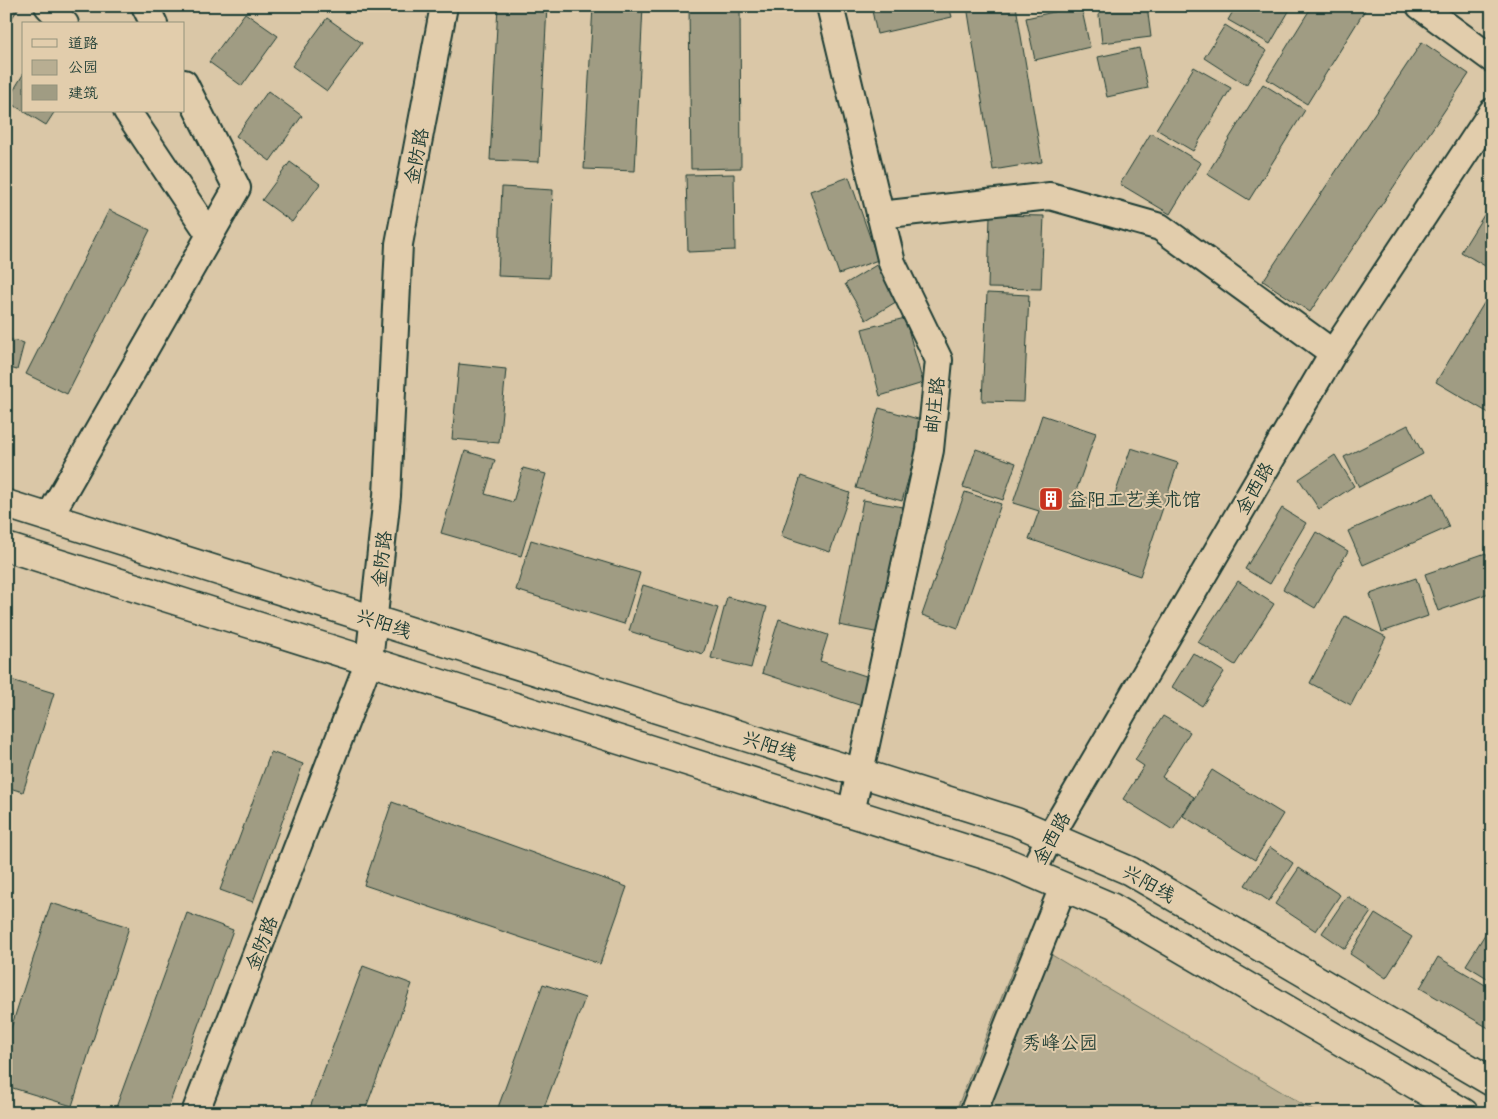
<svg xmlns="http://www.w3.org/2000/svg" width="1498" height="1119" viewBox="0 0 1498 1119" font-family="Dekko,'LXGW WenKai TC',sans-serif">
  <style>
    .green { fill: #b8ae92; stroke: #6c7663 }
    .building { fill: #a09c83; stroke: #1f3d34 }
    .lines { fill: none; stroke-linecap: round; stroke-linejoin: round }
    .minor-casing { stroke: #1f3d34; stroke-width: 30 }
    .highway-casing { stroke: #1f3d34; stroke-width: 31 }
    .minor { stroke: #e2cdac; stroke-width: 26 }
    .highway { stroke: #e2cdac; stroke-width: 28 }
    .labels { text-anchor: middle; stroke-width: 4; stroke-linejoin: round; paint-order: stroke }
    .street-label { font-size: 19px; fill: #1f3d34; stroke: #e2cdac }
    .poi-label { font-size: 19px; fill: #1f3d34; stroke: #e2cdac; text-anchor: start }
    .park-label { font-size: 19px; fill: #274339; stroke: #e2cdac }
  </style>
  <rect width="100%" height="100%" fill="#dac7a7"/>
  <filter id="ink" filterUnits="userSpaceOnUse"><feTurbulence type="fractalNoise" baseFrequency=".02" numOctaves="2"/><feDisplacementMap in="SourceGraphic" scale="10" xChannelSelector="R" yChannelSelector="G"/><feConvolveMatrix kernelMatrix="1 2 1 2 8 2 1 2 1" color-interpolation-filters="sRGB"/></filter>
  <g filter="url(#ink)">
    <polygon class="green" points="1025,939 1317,1113 955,1113"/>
    <g class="building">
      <polygon points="6,6 20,6 6,27"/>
      <polygon points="498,6 547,6 539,162 490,160"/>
      <polygon points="593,6 643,6 635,171 584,169"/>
      <polygon points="689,6 740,6 741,168 691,169"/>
      <polygon points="871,6 949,6 952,17 877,34"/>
      <polygon points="967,6 1016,6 1042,162 993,170"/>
      <polygon points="1081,6 1090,47 1035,60 1026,18"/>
      <polygon points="1098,6 1147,6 1151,37 1102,43"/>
      <polygon points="1236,6 1292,6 1270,44 1228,20"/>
      <polygon points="1312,6 1358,6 1365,10 1307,104 1267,79"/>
      <polygon points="245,13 278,36 242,86 209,62"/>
      <polygon points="327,18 362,43 327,91 292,66"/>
      <polygon points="1225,25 1267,51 1246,85 1204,58"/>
      <polygon points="1422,42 1469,74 1310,312 1263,281"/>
      <polygon points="1139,48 1148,88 1107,97 1098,57"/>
      <polygon points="1194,67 1231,88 1193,151 1156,129"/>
      <polygon points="24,73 24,111 55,111 46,125 7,101"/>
      <polygon points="1263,84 1305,110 1249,200 1207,174"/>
      <polygon points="268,91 302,116 270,161 236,136"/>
      <polygon points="1151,133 1201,163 1170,214 1120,184"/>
      <polygon points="290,162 320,184 292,222 262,200"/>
      <polygon points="734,174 735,250 688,252 686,175"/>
      <polygon points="849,177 878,260 839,274 810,191"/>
      <polygon points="502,187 553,190 549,278 498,276"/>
      <polygon points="1492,202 1492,270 1461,252"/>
      <polygon points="109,210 150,230 67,394 26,374"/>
      <polygon points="990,215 1044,216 1041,289 988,288"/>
      <polygon points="878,264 899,300 866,320 845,284"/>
      <polygon points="1492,290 1492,415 1436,382"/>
      <polygon points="987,293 1029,295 1024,402 982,401"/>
      <polygon points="905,318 923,383 880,396 862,329"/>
      <polygon points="6,328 10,329 8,339 24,343 17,370 6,367"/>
      <polygon points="459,364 506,369 499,443 452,439"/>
      <polygon points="879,408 925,421 902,501 856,488"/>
      <polygon points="1042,415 1096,433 1075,494 1111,506 1131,448 1178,463 1140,576 1029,539 1039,511 1013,503"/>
      <polygon points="1408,425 1423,454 1359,487 1344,457"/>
      <polygon points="976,449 1016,463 1003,500 963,487"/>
      <polygon points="465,451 495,460 485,494 513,502 523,468 546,474 521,556 441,533"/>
      <polygon points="1335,455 1354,486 1319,509 1299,479"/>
      <polygon points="801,476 850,493 830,552 781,536"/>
      <polygon points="965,492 1001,504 958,628 922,615"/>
      <polygon points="1434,493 1449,527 1363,565 1348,531"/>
      <polygon points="863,500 909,508 885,634 839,625"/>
      <polygon points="1282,508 1306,523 1270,584 1245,569"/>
      <polygon points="1316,532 1348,551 1315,608 1283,589"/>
      <polygon points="531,540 640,573 624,624 516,590"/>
      <polygon points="1486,553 1492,571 1492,592 1438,611 1425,574"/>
      <polygon points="1416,578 1428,616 1382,632 1370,594"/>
      <polygon points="1238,581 1274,604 1235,665 1198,642"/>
      <polygon points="643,585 718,608 703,654 629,631"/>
      <polygon points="727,597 767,607 751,668 711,658"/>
      <polygon points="1345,616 1386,637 1351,705 1310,683"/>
      <polygon points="779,619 828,635 820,661 878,680 868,708 762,673"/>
      <polygon points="1193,653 1224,672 1202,706 1172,687"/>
      <polygon points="11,680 54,693 23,792 6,787 6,694"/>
      <polygon points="1163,716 1190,732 1162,777 1194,797 1173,830 1123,799 1144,766 1135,760"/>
      <polygon points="271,752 303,764 253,902 220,890"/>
      <polygon points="1212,770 1283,814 1255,860 1183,816"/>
      <polygon points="392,802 627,887 600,964 364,885"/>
      <polygon points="1270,847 1293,863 1269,901 1245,885"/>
      <polygon points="1299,868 1340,895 1316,931 1275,904"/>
      <polygon points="1347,896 1371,912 1345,949 1322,933"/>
      <polygon points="51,903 129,927 72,1106 6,1086 6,1044"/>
      <polygon points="187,913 233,930 166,1113 114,1113"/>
      <polygon points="1375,914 1412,937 1386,978 1350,954"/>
      <polygon points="1492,923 1492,981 1466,965"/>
      <polygon points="1438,957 1492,989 1492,1030 1420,988"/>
      <polygon points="363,966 412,984 364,1113 308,1113"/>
      <polygon points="543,984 585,998 542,1113 496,1113"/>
    </g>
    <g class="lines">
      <defs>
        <g id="minor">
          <polyline points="48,6 65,24"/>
          <polyline points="145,6 154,24"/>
          <polyline points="830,6 892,263 939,360 930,450 851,813"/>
          <polyline points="1420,6 1492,59"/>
          <polyline points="127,111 210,235"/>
          <polyline points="880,215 1050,196 1160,227 1333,353"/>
          <polyline points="49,517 237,188 184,83"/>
          <polyline points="1032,873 1050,837 1333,353 1492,112"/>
          <polyline points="195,1113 369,661 387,496 399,244 444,6"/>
          <polyline points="973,1113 1063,887"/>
        </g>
        <g id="highway">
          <polyline points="6,504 1016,822 1130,871 1492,1082"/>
          <polyline points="6,547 1001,860 1111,907 1464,1113"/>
        </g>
      </defs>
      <use href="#minor" class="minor-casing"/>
      <use href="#highway" class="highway-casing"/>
      <use href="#minor" class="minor"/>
      <use href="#highway" class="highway"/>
    </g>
  </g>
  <defs>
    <symbol id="building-square" viewBox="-11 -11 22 22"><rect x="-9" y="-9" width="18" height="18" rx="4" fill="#c8321e" stroke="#e2cdac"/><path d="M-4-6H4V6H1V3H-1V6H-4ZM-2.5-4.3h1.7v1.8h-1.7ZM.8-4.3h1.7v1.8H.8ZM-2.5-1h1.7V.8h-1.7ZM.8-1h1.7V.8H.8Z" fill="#fff"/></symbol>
  </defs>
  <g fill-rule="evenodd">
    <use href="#building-square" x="1037" y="485" width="28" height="28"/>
  </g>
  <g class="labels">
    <g class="street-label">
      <text transform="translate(416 156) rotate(-79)" y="7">金防路</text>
      <text transform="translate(934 405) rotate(-84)" y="7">邮庄路</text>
      <text transform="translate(1254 488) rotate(-60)" y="7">金西路</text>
      <text transform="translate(381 559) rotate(-84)" y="7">金防路</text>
      <text transform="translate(384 623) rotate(18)" y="7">兴阳线</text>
      <text transform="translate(770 745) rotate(18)" y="7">兴阳线</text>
      <text transform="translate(1051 838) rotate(-61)" y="7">金西路</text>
      <text transform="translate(1149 883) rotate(29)" y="7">兴阳线</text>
      <text transform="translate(261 943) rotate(-69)" y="7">金防路</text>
    </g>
    <g class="poi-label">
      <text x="1068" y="506">益阳工艺美术馆</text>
    </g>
    <g class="park-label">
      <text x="1060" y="1049">秀峰公园</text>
    </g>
  </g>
  <rect width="1498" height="1119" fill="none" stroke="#e2cdac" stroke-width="25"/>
  <rect x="12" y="12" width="1473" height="1094" fill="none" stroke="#1f3d34" stroke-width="2" filter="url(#ink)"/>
  <rect x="22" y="22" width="162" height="90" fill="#e2cdac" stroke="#94937c"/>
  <rect x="32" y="39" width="25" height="8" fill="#e2cdac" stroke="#94937c"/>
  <text x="68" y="48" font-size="15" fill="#1f3d34">道路</text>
  <rect x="32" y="60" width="25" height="15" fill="#b8ae92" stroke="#94937c"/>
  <text x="68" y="72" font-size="15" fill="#1f3d34">公园</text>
  <rect x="32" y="85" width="25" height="15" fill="#a09c83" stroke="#94937c"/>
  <text x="68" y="98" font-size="15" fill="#1f3d34">建筑</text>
</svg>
